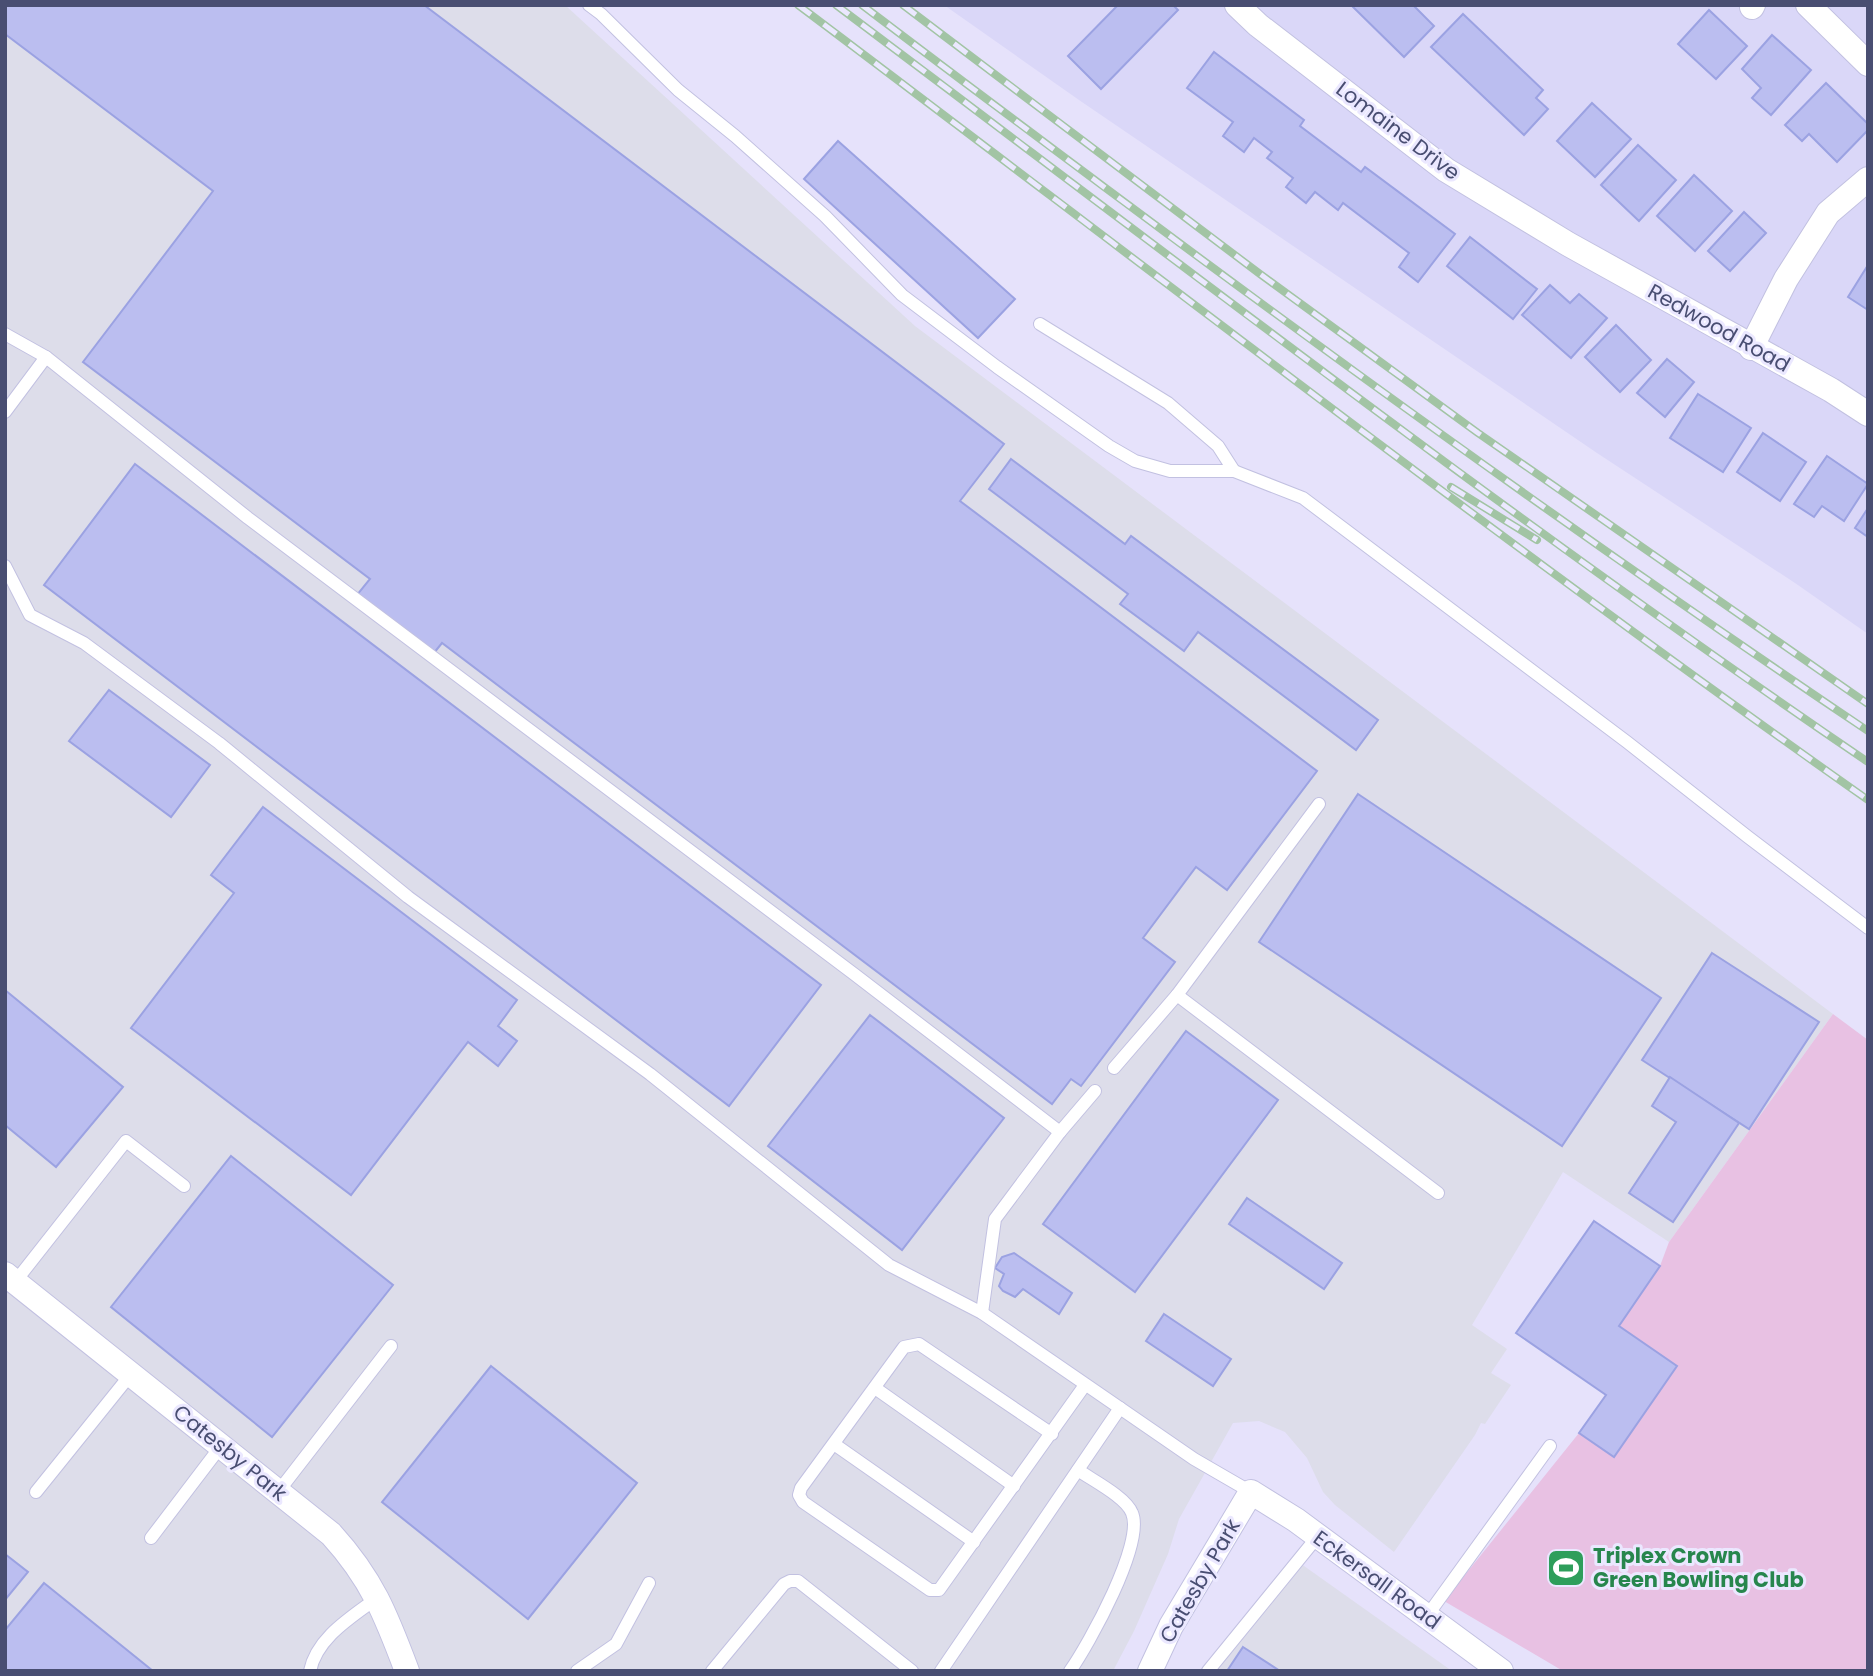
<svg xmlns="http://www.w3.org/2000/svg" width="1873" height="1676" viewBox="0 0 1873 1676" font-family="Poppins,sans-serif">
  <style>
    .residential { fill: #dad7f8 }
    .industrial { fill: #ddddea }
    .green { fill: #e8c1e3 }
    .building { fill: #bbbef0; stroke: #9ba2e2; stroke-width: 2 }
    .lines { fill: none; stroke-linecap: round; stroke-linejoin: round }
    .lane-casing { stroke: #c2c1e1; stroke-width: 14 }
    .street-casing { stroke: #c2c1e1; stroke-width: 26 }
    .lane { stroke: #fff; stroke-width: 12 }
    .street { stroke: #fff; stroke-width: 24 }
    .rail-casing { stroke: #a2c4a4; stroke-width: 8 }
    .rail { stroke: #ebe8ff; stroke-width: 5; stroke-dasharray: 16; stroke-linecap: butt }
    .labels { text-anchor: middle; stroke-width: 6; stroke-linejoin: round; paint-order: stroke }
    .street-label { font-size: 21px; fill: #494e72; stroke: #ebe8ff }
    .leisure-label { font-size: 21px; font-weight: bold; fill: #27864d; stroke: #ebe8ff; text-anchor: start }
  </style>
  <rect width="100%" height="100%" fill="#e6e2fb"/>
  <polygon class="residential" points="944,5 1868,5 1868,634 1795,583 1597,453 1079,100"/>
  <g class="industrial">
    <polygon points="5,5 565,5 915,326 1833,1014 1669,1242 1563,1172 1472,1325 1507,1349 1491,1373 1511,1385 1485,1424 1481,1423 1475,1435 1394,1552 1335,1505 1323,1492 1307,1458 1285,1432 1259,1421 1233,1423 1179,1519 1168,1554 1134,1631 1113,1671 5,1671"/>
    <polygon points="1297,1561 1452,1671 1209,1671"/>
  </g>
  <polygon class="green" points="1833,1014 1868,1040 1868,1671 1563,1671 1444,1601 1579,1433 1614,1457 1619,1326 1660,1266 1669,1242"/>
  <g class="building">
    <polygon points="5,5 424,5 1004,444 960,501 1317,771 1227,890 1196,867 1143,938 1175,962 1081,1086 1071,1079 1052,1104 442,643 429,659 352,601 370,579 83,362 213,191 5,34"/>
    <polygon points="1118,5 1173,5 1178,10 1101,89 1068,56"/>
    <polygon points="1351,5 1413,5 1434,26 1404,57"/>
    <polygon points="1709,10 1747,46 1716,79 1678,44"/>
    <polygon points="1463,14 1543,90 1536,98 1548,109 1524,135 1431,47"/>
    <polygon points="1772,35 1811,70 1771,115 1752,98 1761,88 1742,69"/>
    <polygon points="1214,52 1304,120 1300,126 1361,172 1365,167 1455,234 1418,282 1399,267 1409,253 1343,203 1338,210 1315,192 1306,203 1286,187 1293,178 1267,158 1272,152 1254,138 1244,152 1223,136 1233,122 1187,88"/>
    <polygon points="1826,83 1868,124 1868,130 1837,162 1809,134 1802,141 1785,125"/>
    <polygon points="1592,103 1631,139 1595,177 1557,141"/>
    <polygon points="838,141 1015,299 978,338 804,179"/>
    <polygon points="1638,145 1676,180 1639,221 1601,185"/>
    <polygon points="1694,175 1732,211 1695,251 1657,216"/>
    <polygon points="1744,212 1766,233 1730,271 1708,251"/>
    <polygon points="1470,237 1537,289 1513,319 1447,266"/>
    <polygon points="1868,265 1868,310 1848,297"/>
    <polygon points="1550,285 1570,303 1579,294 1607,318 1571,358 1522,315"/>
    <polygon points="1616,325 1651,360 1620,392 1585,357"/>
    <polygon points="1667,359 1694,382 1665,417 1637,393"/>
    <polygon points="1698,394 1751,428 1723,472 1670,438"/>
    <polygon points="1763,433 1806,462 1780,501 1737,472"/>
    <polygon points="1827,456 1868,484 1844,521 1822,506 1814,517 1794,504"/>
    <polygon points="1011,459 1125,544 1131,536 1378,720 1356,750 1198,632 1184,651 1120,604 1128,594 989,489"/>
    <polygon points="135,464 821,985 729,1106 44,585"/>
    <polygon points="1868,508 1868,537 1855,528"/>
    <polygon points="109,690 210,765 171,817 69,741"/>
    <polygon points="1358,794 1661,998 1562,1146 1259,942"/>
    <polygon points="263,807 517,1000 498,1026 517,1041 498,1066 468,1042 351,1195 131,1028 234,893 211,875"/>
    <polygon points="1712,953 1819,1022 1749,1129 1642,1060"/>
    <polygon points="5,990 123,1087 56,1167 5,1125"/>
    <polygon points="870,1015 1004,1118 902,1250 768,1146"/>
    <polygon points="1186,1031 1278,1100 1135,1292 1043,1224"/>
    <polygon points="1670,1077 1739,1123 1673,1222 1629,1193 1676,1122 1652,1106"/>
    <polygon points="231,1156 393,1285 272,1437 111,1307"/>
    <polygon points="1247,1198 1342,1263 1324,1289 1229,1224"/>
    <polygon points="1594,1221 1660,1266 1619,1326 1677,1366 1614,1457 1579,1433 1606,1395 1516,1333"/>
    <polygon points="1014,1253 1072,1293 1059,1314 1023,1289 1015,1297 1003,1291 999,1286 1004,1274 995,1268 1002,1257"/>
    <polygon points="1164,1314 1231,1359 1213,1386 1146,1341"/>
    <polygon points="491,1366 637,1483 528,1619 382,1502"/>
    <polygon points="5,1554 28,1572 5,1600"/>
    <polygon points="44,1583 153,1671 5,1671 5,1630"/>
    <polygon points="1243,1647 1280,1671 1227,1671"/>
  </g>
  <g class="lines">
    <defs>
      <g id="lane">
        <polyline points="589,5 601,14 678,90 735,136 825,216 902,295 997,367 1109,446 1135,461 1170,471 1234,471 1303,498 1627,742 1748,837 1868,928"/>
        <polyline points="1040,324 1168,403 1218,446 1234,471"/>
        <polyline points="5,334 46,357"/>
        <polyline points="5,412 46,357 248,518 854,974 1060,1132 995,1219 982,1313"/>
        <polyline points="5,566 30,615 84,643 219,743 408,897 650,1074 889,1265 982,1313 1194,1459 1251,1492"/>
        <polyline points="1177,995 1319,804"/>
        <polyline points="1114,1068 1177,995 1438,1193"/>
        <polyline points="1060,1132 1095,1091"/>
        <polyline points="15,1282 126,1141 184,1186"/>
        <polyline points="875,1388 1014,1486"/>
        <polyline points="1052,1434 919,1344 904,1347 801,1488 799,1495 803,1502 930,1590 939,1590 1085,1385"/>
        <polyline points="834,1444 974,1542"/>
        <polyline points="36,1492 131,1374"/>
        <polyline points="278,1492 391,1346"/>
        <polyline points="151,1538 221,1446"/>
        <polyline points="1427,1616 1550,1446"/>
        <path d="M310 1671C317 1637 352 1617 377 1598"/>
        <polyline points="577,1671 616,1644 649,1583"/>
        <polyline points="712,1671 784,1584 790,1581 798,1581 912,1671"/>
        <polyline points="941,1671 1120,1408"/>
        <path d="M1070 1671C1089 1644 1145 1543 1132 1513 1126 1497 1092 1480 1078 1470"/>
        <polyline points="1208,1671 1318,1536"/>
      </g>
      <g id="street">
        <polyline points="1237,5 1258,25 1446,170 1568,244 1831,390 1868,414"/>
        <polyline points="1808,5 1868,64"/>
        <polyline points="1752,7 1753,5"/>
        <polyline points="1751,348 1786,279 1828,213 1868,179"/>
        <path d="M5 1274 331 1534C372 1579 386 1615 407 1671"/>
        <polyline points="1150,1671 1171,1626 1251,1492 1296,1520 1501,1671"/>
      </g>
    </defs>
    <use href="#lane" class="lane-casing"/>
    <use href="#street" class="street-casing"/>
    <use href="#lane" class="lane"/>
    <use href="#street" class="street"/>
    <defs>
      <g id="rail">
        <path d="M798 5C1153 272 1504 544 1868 800"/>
        <path d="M836 5C1177 261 1514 522 1868 762"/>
        <path d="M862 5C1192 255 1524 500 1868 731"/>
        <polyline points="903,5 1260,274 1478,433 1868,704"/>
        <polyline points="1451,487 1537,540"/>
      </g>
    </defs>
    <use href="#rail" class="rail-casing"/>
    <use href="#rail" class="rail"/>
  </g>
  <defs>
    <symbol id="stadium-square" viewBox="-11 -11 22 22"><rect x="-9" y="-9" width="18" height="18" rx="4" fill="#2e9e5b" stroke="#ebe8ff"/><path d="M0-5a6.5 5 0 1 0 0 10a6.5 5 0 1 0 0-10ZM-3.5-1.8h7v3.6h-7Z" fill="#fff"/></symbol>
  </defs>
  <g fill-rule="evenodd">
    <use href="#stadium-square" x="1544" y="1546" width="44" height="44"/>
  </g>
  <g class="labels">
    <g class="street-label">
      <text transform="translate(1398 131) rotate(37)" y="7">Lomaine Drive</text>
      <text transform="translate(1719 328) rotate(29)" y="7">Redwood Road</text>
      <text transform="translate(230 1453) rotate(39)" y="7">Catesby Park</text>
      <text transform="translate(1377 1580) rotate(36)" y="7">Eckersall Road</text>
      <text transform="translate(1200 1581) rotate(-60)" y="7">Catesby Park</text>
    </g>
    <g class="leisure-label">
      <text x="1593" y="1563">Triplex Crown<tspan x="1593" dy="24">Green Bowling Club</tspan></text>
    </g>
  </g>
  <rect width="1873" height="1676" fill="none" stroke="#494e72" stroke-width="14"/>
</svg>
